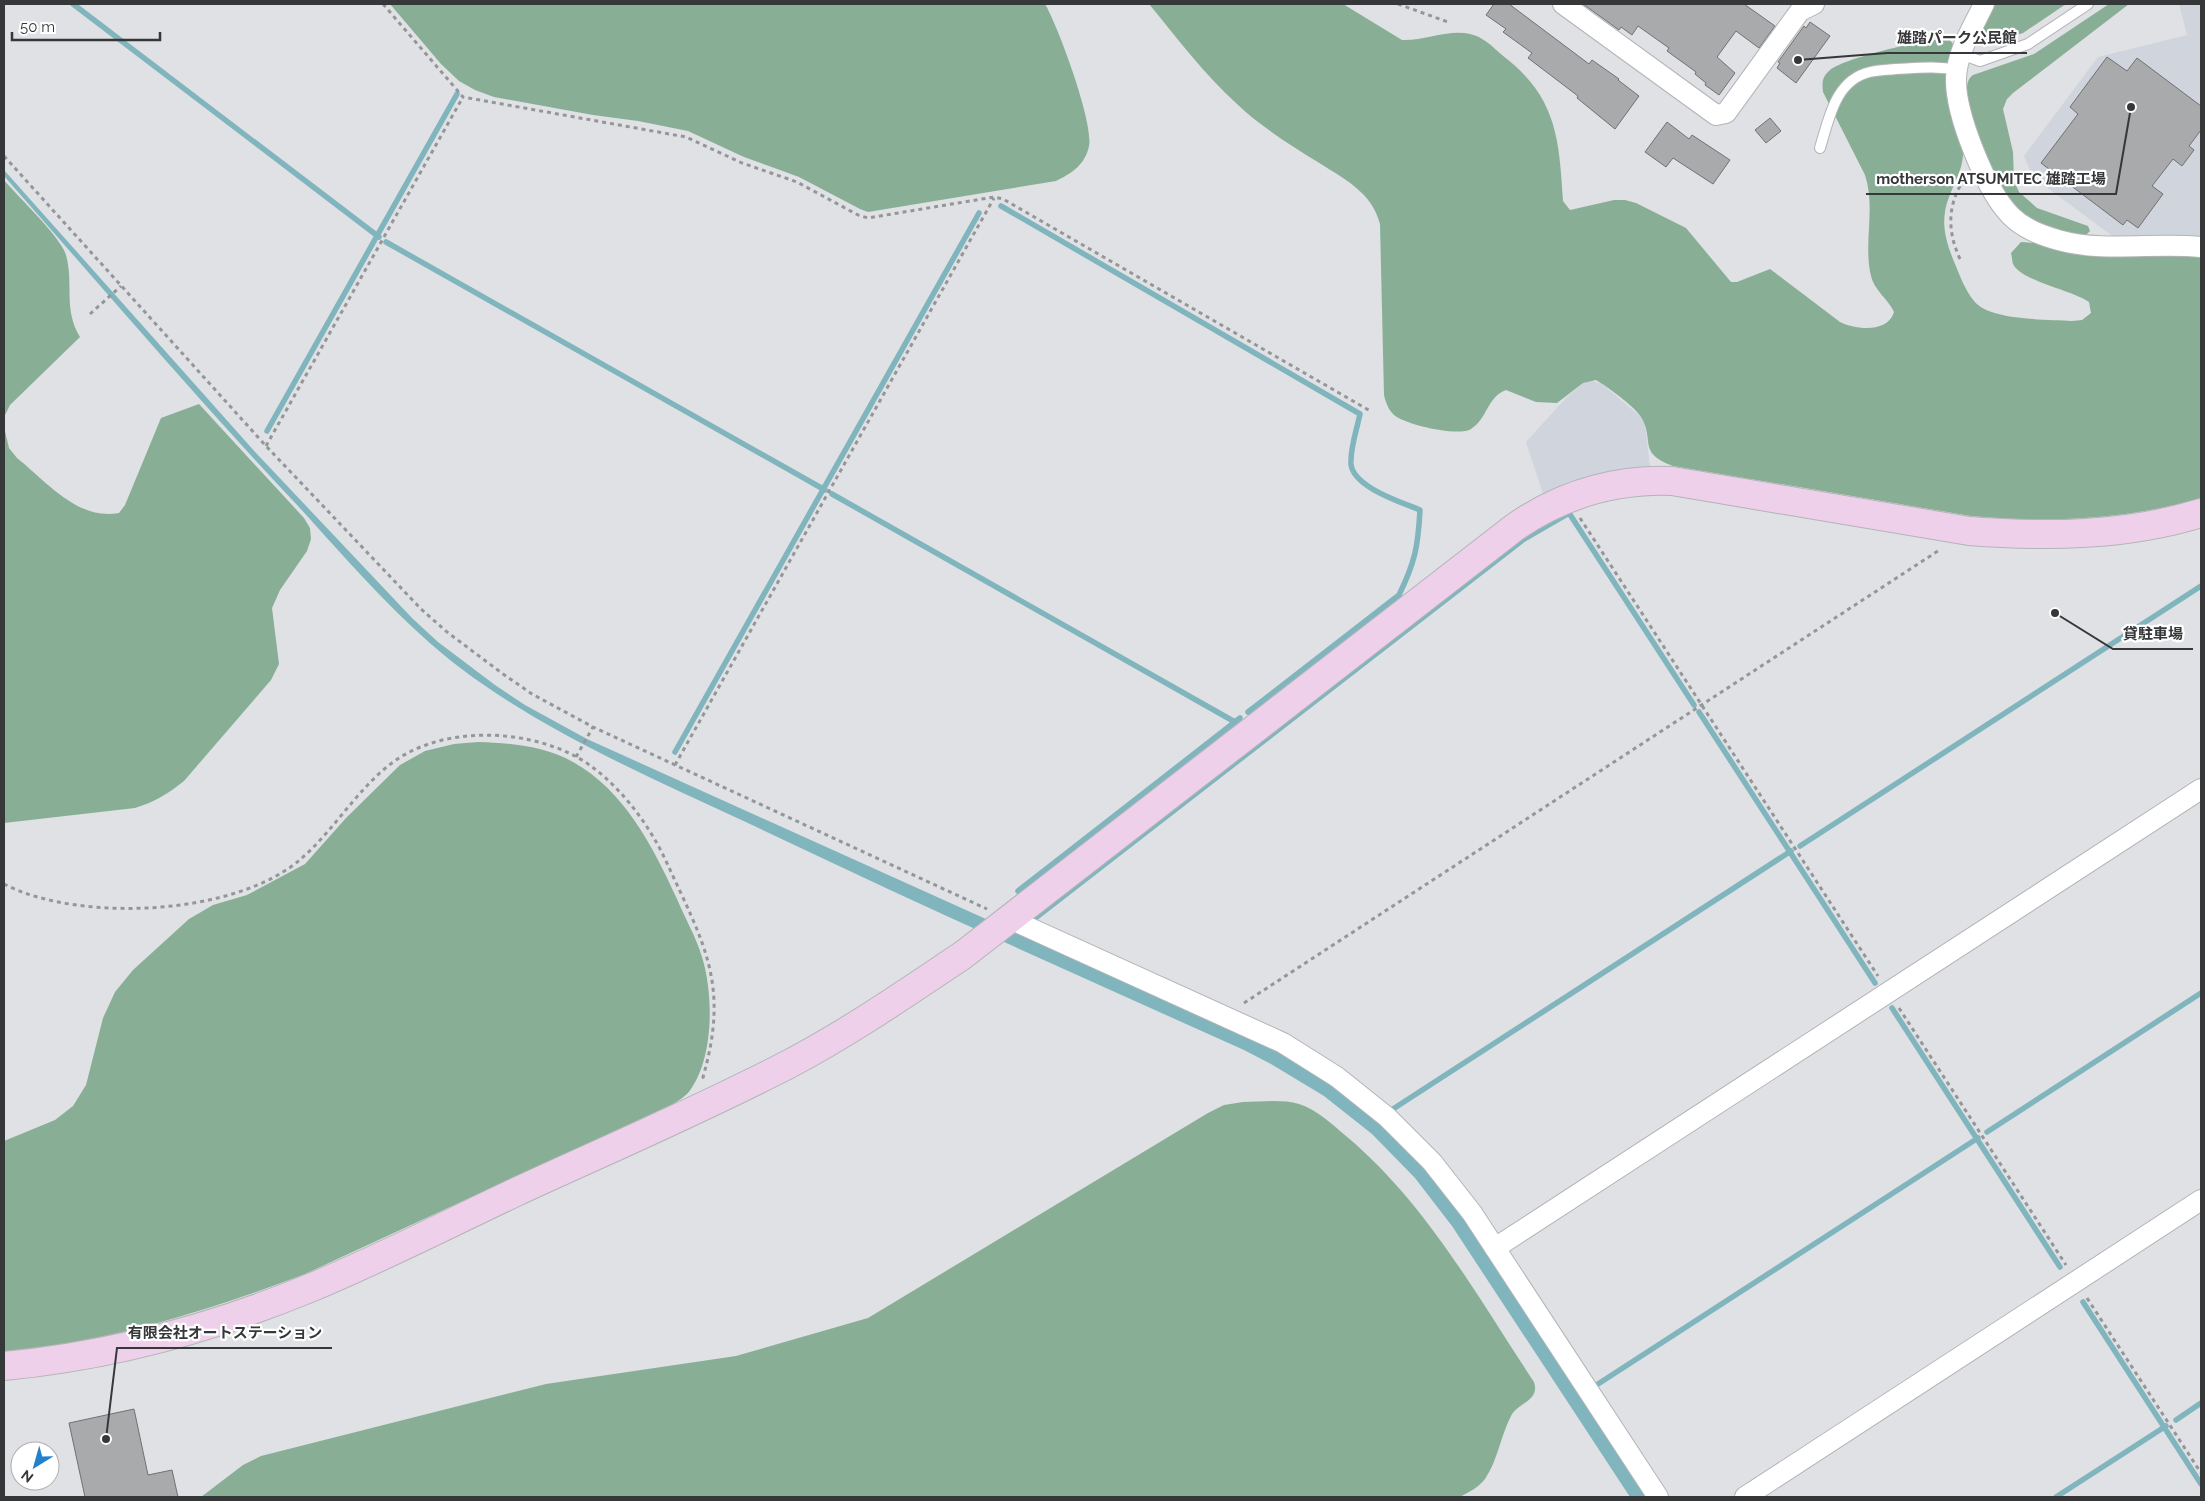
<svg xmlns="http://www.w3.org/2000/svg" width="2205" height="1501" viewBox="0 0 2205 1501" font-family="Raleway,'Noto Sans JP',sans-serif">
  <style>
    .built { fill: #cfd4dd }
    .forest { fill: #88af95 }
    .water { fill: #80b5be }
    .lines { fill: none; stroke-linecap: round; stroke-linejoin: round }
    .stream { stroke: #80b5be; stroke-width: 5.5 }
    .building { fill: #a8aaac; stroke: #707173 }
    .lane-casing { stroke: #b3b4b7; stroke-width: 12 }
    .street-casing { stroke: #b3b4b7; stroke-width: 22 }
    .secondary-casing { stroke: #b3b4b7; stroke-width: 30 }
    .path { stroke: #959698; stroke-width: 3; stroke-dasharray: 4 4; stroke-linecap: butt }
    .lane { stroke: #fff; stroke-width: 10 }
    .street { stroke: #fff; stroke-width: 20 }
    .secondary { stroke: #eed0ea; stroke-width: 28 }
    .leader { fill: none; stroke: #363738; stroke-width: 2 }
    .callout-dot { fill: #363738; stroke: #fff; stroke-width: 2 }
    .callout-label { font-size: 15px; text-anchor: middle; font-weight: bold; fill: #363738; stroke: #fff; stroke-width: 4.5; stroke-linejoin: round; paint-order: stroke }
  </style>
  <rect width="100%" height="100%" fill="#dfe1e4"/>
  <g class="built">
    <polygon points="2179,4 2201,4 2201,238 2115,238 2033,177 2024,156 2098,57 2187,35"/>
    <polygon points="1589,380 1602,384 1641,417 1645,426 1650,467 1605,472 1584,478 1543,494 1526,442 1565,399 1583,383"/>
  </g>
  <g class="forest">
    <path d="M390 4H1045C1058 26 1094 123 1089 146 1085 165 1072 173 1056 181L868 212 860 209 799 177 744 157 688 131 638 121 593 115 494 97 475 90 459 81 441 64Z"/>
    <path d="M1149 4H1343L1402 40C1424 41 1448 29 1470 34 1482 36 1493 47 1502 55 1557 97 1559 138 1563 201L1570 210 1614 200H1625L1636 203 1686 228 1731 282H1737L1770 269 1840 322C1856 330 1888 333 1894 312 1888 299 1874 290 1871 276 1863 243 1876 208 1865 175L1823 92C1822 83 1822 77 1829 71 1842 58 1929 38 1949 39L1953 44C1952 80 1963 115 1963 151 1964 172 1948 191 1945 212 1942 230 1948 247 1955 264 1960 276 1965 290 1974 301 1990 321 2046 319 2072 321L2082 320 2091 313 2089 302C2072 290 2021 281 2013 264 2012 261 2012 256 2011 253L2021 242 2201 256V498C2126 520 2049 523 1971 516L1673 466C1637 453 1655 440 1641 417 1634 406 1608 387 1596 380L1583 383 1557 403 1536 402 1506 390C1487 397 1488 418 1471 429 1459 437 1406 425 1394 415 1388 409 1386 403 1384 395L1380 224C1372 193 1346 180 1321 164 1292 146 1261 127 1237 104 1204 74 1177 38 1149 4Z"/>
    <polygon points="1993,4 2066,4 2023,33 1986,46 1981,46 1978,37"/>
    <path d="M2109 4H2129L2013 93 2007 99 2003 109 2013 152 2014 181 2019 192 2037 208 2088 226 2090 231 2086 235 2081 236C2060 231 2034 227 2018 210 2002 194 1949 90 1973 75L2034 54Z"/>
    <path d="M4 180C18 197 60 236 66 255 74 284 63 309 80 337L10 405 4 417Z"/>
    <path d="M199 404 304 518 310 528 311 539 307 551 280 590 272 608 279 664 271 680 184 781C169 793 155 802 135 808L4 823V427L9 448 17 458C46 481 78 521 119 513L125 505 161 418Z"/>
    <path d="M478 742C510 743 545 746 573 762 625 791 653 847 677 899 685 918 696 937 702 957 714 995 714 1061 688 1093 684 1097 678 1101 673 1104L305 1274C208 1311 107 1342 4 1352V1141L55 1120 73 1106 86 1085 103 1018 115 992 133 970 189 919 213 905 247 895 305 864 346 818 400 765 425 751 454 744Z"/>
    <path d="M1243 1102C1261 1102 1282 1099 1299 1104 1317 1110 1332 1124 1346 1136 1426 1203 1477 1296 1534 1382 1540 1400 1520 1402 1512 1414 1501 1434 1498 1460 1485 1479 1479 1487 1469 1492 1460 1497H201L243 1465 261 1456 546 1384 736 1356 868 1318 1208 1113 1224 1105Z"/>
  </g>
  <path class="water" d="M4 170 257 454 412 618 438 642 495 685 525 705 587 739 1278 1051 1332 1084 1381 1123 1426 1168 1464 1218 1648 1497H1630L1452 1226 1415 1178 1372 1134 1324 1096 1271 1064 1244 1050C1079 976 913 902 750 824 652 778 550 735 463 670 401 623 350 563 298 506 197 399 101 286 4 176Z"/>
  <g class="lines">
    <g class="stream">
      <polyline points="73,4 379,237"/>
      <path d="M1001 206 1360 414C1357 429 1350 448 1351 464 1353 487 1401 502 1420 510 1418 547 1415 562 1399 595L1248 712"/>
      <polyline points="386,242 825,490"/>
      <polyline points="267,431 457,94"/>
      <polyline points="832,494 1235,722"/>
      <polyline points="1699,712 1875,983"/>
      <polyline points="675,752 979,213"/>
      <polyline points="1800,846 2201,586"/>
      <polyline points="1018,891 1240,718"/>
      <polyline points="1034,919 1524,539 1569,513 1694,705"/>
      <polyline points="1892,1008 2060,1267"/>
      <polyline points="1393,1109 1791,851"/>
      <polyline points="1987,1132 2201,993"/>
      <polyline points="2083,1302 2201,1484"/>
      <polyline points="1598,1384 1978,1138"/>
      <polyline points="2176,1420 2201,1403"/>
      <polyline points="2056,1497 2166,1426"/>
    </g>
  </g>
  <g class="building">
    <polygon points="1494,4 1509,4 1589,64 1592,60 1619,79 1618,80 1639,96 1615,129 1577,98 1578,96 1528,58 1532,53 1503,32 1506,29 1486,15"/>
    <polygon points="1583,4 1744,4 1775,26 1759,48 1736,31 1717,57 1735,73 1719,95 1705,85 1706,83 1695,74 1696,72 1667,51 1669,48 1638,26 1632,35 1621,27 1619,30"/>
    <polygon points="1810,22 1830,36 1796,83 1777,68 1780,63 1778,62 1804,26 1806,28"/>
    <polygon points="2107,57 2127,71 2137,58 2201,106 2201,130 2189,146 2194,150 2182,166 2173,159 2152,186 2163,194 2138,228 2127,220 2123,225 2041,163 2078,114 2070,107"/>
    <polygon points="1770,118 1781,131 1766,143 1755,130"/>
    <polygon points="1667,122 1689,139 1692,135 1730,160 1713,184 1673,158 1666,167 1645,152"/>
    <polygon points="134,1409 148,1475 172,1470 178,1497 85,1497 69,1423"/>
  </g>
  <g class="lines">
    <defs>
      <g id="lane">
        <polyline points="1961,54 1980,61 2028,44 2088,4"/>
        <path d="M1820 148C1829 119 1835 80 1870 72 1878 70 1888 70 1896 69 1918 68 1936 66 1958 70"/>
      </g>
      <g id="street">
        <polyline points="1563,4 1716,115 1726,113 1800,11 1814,4"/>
        <path d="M1984 4C1973 27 1957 52 1956 78 1955 114 1986 191 2011 216 2024 229 2041 235 2058 240 2105 253 2154 242 2201 247"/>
        <polyline points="1010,919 1283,1043 1337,1077 1387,1117 1432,1162 1472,1213 1658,1497"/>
        <polyline points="1495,1248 2201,789"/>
        <polyline points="1745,1497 2201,1200"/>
      </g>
      <path id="secondary" d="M4 1366C108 1356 213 1328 310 1288 380 1259 448 1224 516 1192 607 1150 700 1110 789 1064 850 1032 906 993 963 955L1515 527C1563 494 1614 479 1672 481L1969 531C2048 537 2126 536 2201 513"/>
    </defs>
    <use href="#lane" class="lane-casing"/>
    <use href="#street" class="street-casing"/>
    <use href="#secondary" class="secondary-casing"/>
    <g class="path">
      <polyline points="383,4 463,97 686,137 742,163 797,182 858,215 868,218 994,197 1003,199 1372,412"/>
      <polyline points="1398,4 1448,22"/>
      <polyline points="4,156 266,446 421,609 447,632 503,674 532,694 593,727 987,909"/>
      <path d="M1960 259C1947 231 1947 204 1965 178"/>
      <polyline points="90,314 121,286"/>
      <polyline points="266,446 463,97"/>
      <polyline points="1580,518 1878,976"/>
      <polyline points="576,757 593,727"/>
      <polyline points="675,765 994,198"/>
      <path d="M4 884C79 923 237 916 302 858 336 828 359 786 396 760 446 726 523 729 575 756 614 777 648 822 666 861 704 944 730 984 703 1077L705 1081"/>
      <polyline points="1244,1003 1941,549"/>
      <polyline points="1899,1008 2066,1265"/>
      <polyline points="2087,1298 2201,1473"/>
    </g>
    <use href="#lane" class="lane"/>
    <use href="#street" class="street"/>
    <use href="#secondary" class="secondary"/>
  </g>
  <path class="leader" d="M1798 60L1887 53H2027M2131 107L2116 194H1866M2055 613L2113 649H2193M106 1439L117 1348H332"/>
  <g class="callout-dot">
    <circle cx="1798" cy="60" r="5"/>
    <circle cx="2131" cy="107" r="5"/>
    <circle cx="2055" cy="613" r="5"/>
    <circle cx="106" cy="1439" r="5"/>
  </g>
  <g class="callout-label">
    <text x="1957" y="43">雄踏パーク公民館</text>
    <text x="1991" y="184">motherson ATSUMITEC 雄踏工場</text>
    <text x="2153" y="639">貸駐車場</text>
    <text x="225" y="1338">有限会社オートステーション</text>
  </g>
  <rect width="2205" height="1501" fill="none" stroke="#363738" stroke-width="10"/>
  <g transform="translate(35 1466) rotate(217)"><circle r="24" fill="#ffffff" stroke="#afafaf"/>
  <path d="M0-4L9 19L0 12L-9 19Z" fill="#2380cd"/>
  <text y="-8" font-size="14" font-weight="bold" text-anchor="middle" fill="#363738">N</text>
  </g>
  <path d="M12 32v8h148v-8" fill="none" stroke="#363738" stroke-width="2.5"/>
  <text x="20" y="32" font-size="15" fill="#363738" stroke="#ffffff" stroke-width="4" paint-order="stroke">50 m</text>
</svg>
